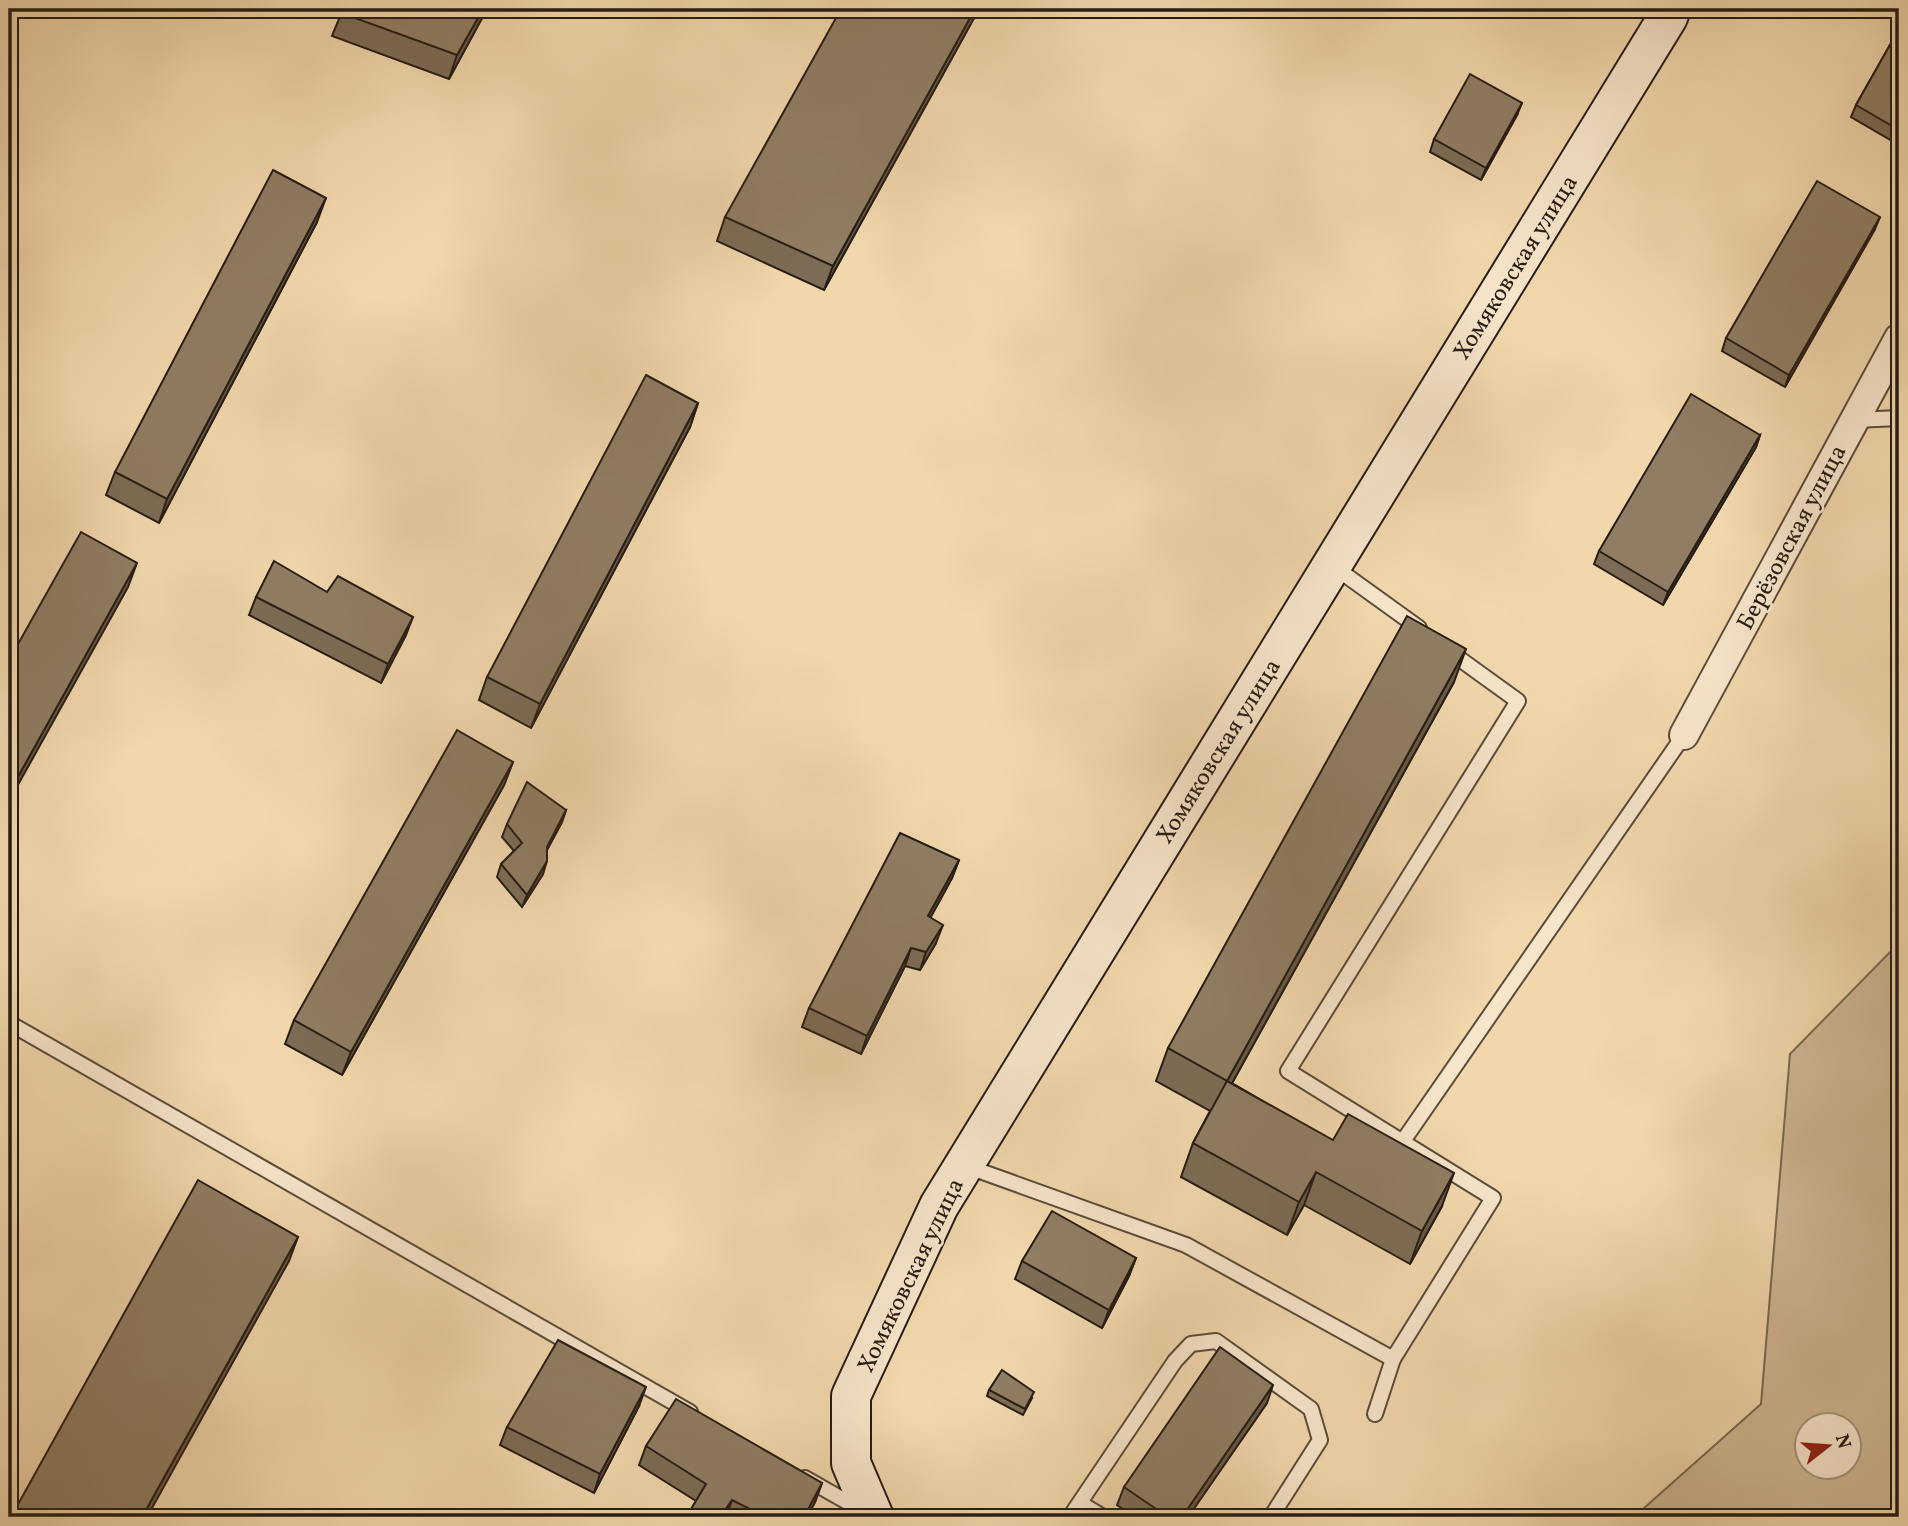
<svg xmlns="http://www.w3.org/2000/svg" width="1908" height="1526" viewBox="0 0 1908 1526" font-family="Vollkorn,serif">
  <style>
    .green { fill: #cfb793; stroke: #7a6a52; stroke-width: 2; fill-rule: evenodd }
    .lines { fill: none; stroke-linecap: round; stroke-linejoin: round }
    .lane-casing { stroke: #594b39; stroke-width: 18 }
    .street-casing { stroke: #594b39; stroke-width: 32 }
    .secondary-casing { stroke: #261c12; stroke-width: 42 }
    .lane { stroke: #f7e5ca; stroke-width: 14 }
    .street { stroke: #f7e5ca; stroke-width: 28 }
    .secondary { stroke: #f7e5ca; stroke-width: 38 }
    .wall { fill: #7c6c55; stroke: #261c12; stroke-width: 2 }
    .shaded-wall { fill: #655845; stroke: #261c12; stroke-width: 2 }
    .building { fill: #907d63; stroke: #261c12; stroke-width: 2 }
    .labels { text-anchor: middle; stroke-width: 5; stroke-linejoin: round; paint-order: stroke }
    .street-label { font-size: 24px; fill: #261c12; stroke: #f7e5ca }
  </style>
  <rect width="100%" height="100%" fill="#f2d7ad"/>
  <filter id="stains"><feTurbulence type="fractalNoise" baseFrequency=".00286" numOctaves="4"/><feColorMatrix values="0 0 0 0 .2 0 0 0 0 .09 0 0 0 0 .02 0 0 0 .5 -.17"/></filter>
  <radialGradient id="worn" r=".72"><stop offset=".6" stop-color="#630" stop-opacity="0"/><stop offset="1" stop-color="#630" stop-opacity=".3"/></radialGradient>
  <path class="green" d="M1899 943V1517H1634L1761 1404 1790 1054ZM1806 1424H1848V1466H1806Z"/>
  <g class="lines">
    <defs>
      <g id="lane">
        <polyline points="1855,420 1899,418"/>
        <polyline points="1333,566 1419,628"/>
        <polyline points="9,1023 690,1412"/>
        <polyline points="1403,1141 1684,735"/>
        <polyline points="966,1166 1186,1245 1393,1359 1493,1198 1288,1071 1518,701 1446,649"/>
        <polyline points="1375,1414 1393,1359"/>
        <polyline points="805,1478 863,1511"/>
        <polyline points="1080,1503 1103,1517"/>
        <polyline points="1070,1517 1175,1361 1191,1344 1216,1341 1311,1409 1320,1440 1271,1517"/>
      </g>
      <polyline id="street" points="1684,735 1899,338"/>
      <polyline id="secondary" points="874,1517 851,1463 851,1396 939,1206 1668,17 1671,9"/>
    </defs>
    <use href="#lane" class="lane-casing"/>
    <use href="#street" class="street-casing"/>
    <use href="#secondary" class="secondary-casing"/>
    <use href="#lane" class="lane"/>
    <use href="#street" class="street"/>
    <use href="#secondary" class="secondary"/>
  </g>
  <g class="wall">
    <polygon points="343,9 487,9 449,79 332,36"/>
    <polygon points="979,9 824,290 717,241 725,217"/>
    <polygon points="1541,9 1551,9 1549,13"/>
    <polygon points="1899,29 1899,145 1851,117 1856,105"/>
    <polygon points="1517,115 1481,180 1430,152 1434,139"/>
    <polygon points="317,222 159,523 106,495 115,472"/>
    <polygon points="1875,229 1785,387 1722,351 1726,338"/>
    <polygon points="698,403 690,427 531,728 479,700 487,677"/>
    <polygon points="1760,435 1756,447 1663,605 1594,564 1599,551"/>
    <polygon points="327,592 406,635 381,683 249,615 256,597"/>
    <polygon points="1454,682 1232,1083 1442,1206 1410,1264 1304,1205 1287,1235 1181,1177 1193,1143 1210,1111 1156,1081 1168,1048"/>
    <polygon points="513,762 504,785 342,1075 285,1044 294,1020"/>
    <polygon points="566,810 562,822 547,850 543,874 522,907 497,877 501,864 514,851 502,837 507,824"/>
    <polygon points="959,860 952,878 930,918 936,943 920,970 905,966 861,1054 802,1027 809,1008"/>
    <polygon points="1136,1258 1129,1276 1102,1328 1015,1279 1022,1261"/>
    <polygon points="989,1390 1032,1398 1023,1415 987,1396"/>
    <polygon points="1267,1403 1188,1517 1135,1517 1117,1505 1124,1487"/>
    <polygon points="639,1406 594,1493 500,1445 507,1427"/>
    <polygon points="646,1446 822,1483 815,1502 807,1517 687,1517 696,1501 639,1465"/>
  </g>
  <g class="shaded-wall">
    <polygon points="483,9 487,9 449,79 457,55"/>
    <polygon points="975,9 979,9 824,290 833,266"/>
    <polygon points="1522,103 1517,115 1481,180 1486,168"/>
    <polygon points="326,198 317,222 159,523 167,499"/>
    <polygon points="1880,217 1875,229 1785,387 1789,375"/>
    <polygon points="698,403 690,427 531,728 540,704"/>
    <polygon points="1760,435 1756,447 1663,605 1668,592"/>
    <polygon points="137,563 128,587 9,801 9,793"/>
    <polygon points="413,617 406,635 381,683 388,664"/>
    <polygon points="1466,649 1454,682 1215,1114 1227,1081"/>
    <polygon points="513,762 504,785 342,1075 351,1052"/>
    <polygon points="566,810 562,822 542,859 547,847"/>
    <polygon points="959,860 952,878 921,935 928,916"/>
    <polygon points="547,861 543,874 522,907 527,895"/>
    <polygon points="943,925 936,943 920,970 926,952"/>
    <polygon points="911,948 905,966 861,1054 867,1036"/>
    <polygon points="1316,1172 1304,1205 1287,1235 1299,1202"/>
    <polygon points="1454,1173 1442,1206 1410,1264 1422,1231"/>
    <polygon points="298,1237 289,1261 147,1517 142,1517"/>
    <polygon points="1136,1258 1129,1276 1102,1328 1109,1310"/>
    <polygon points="1273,1385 1267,1403 1188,1517 1182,1517"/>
    <polygon points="646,1387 639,1406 594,1493 600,1474"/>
    <polygon points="822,1483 815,1502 807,1517 804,1517"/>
    <polygon points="732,1500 726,1517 720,1517"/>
  </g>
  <g class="building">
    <polygon points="343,9 483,9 457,55 341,13"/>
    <polygon points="841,9 975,9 833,266 725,217"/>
    <polygon points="1899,29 1899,130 1856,105"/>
    <polygon points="1470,74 1522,103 1486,168 1434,139"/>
    <polygon points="273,170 326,198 167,499 115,472"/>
    <polygon points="1817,181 1880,217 1789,375 1726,338"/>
    <polygon points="646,375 698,403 540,704 487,677"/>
    <polygon points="1691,394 1760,435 1668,592 1599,551"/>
    <polygon points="81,532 137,563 9,793 9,660"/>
    <polygon points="274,561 327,592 338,576 413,617 388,664 256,597"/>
    <polygon points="1407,616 1466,649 1227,1081 1333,1140 1348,1114 1454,1173 1422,1231 1316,1172 1299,1202 1193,1143 1227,1081 1168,1048"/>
    <polygon points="457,730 513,762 351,1052 294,1020"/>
    <polygon points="527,782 566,810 547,847 547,861 527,895 501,864 522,843 507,824"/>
    <polygon points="900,833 959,860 928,916 943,925 926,952 911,948 867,1036 809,1008"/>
    <polygon points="198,1180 298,1237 142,1517 11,1517"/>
    <polygon points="1052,1211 1136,1258 1109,1310 1022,1261"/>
    <polygon points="558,1340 646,1387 600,1474 507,1427"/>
    <polygon points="1220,1347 1273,1385 1182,1517 1168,1517 1124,1487"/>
    <polygon points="1002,1370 1034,1392 1025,1409 989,1390"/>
    <polygon points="676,1399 822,1483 804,1517 766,1517 732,1500 720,1517 694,1517 688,1514 706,1484 646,1446"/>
  </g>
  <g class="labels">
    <g class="street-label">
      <text transform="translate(1515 267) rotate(-58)" y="8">Хомяковская улица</text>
      <text transform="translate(1791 537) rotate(-62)" y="8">Берёзовская улица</text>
      <text transform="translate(1218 751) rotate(-58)" y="8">Хомяковская улица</text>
      <text transform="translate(910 1275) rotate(-64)" y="8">Хомяковская улица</text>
    </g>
  </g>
  <rect width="1908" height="1526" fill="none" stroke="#f2d7ad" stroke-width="35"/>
  <rect x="10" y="10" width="1887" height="1505" fill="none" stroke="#261c12" stroke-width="3.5"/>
  <rect x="18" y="18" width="1873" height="1491" fill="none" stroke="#261c12" stroke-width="2"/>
  <g transform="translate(1828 1446) rotate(73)"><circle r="33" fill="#f7e5ca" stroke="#a39580" stroke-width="2"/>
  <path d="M0-5L12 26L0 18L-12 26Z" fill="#8f2418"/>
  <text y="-10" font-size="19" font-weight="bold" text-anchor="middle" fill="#261c12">N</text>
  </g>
  <rect width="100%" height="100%" filter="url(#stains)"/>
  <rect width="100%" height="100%" fill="url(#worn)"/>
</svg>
